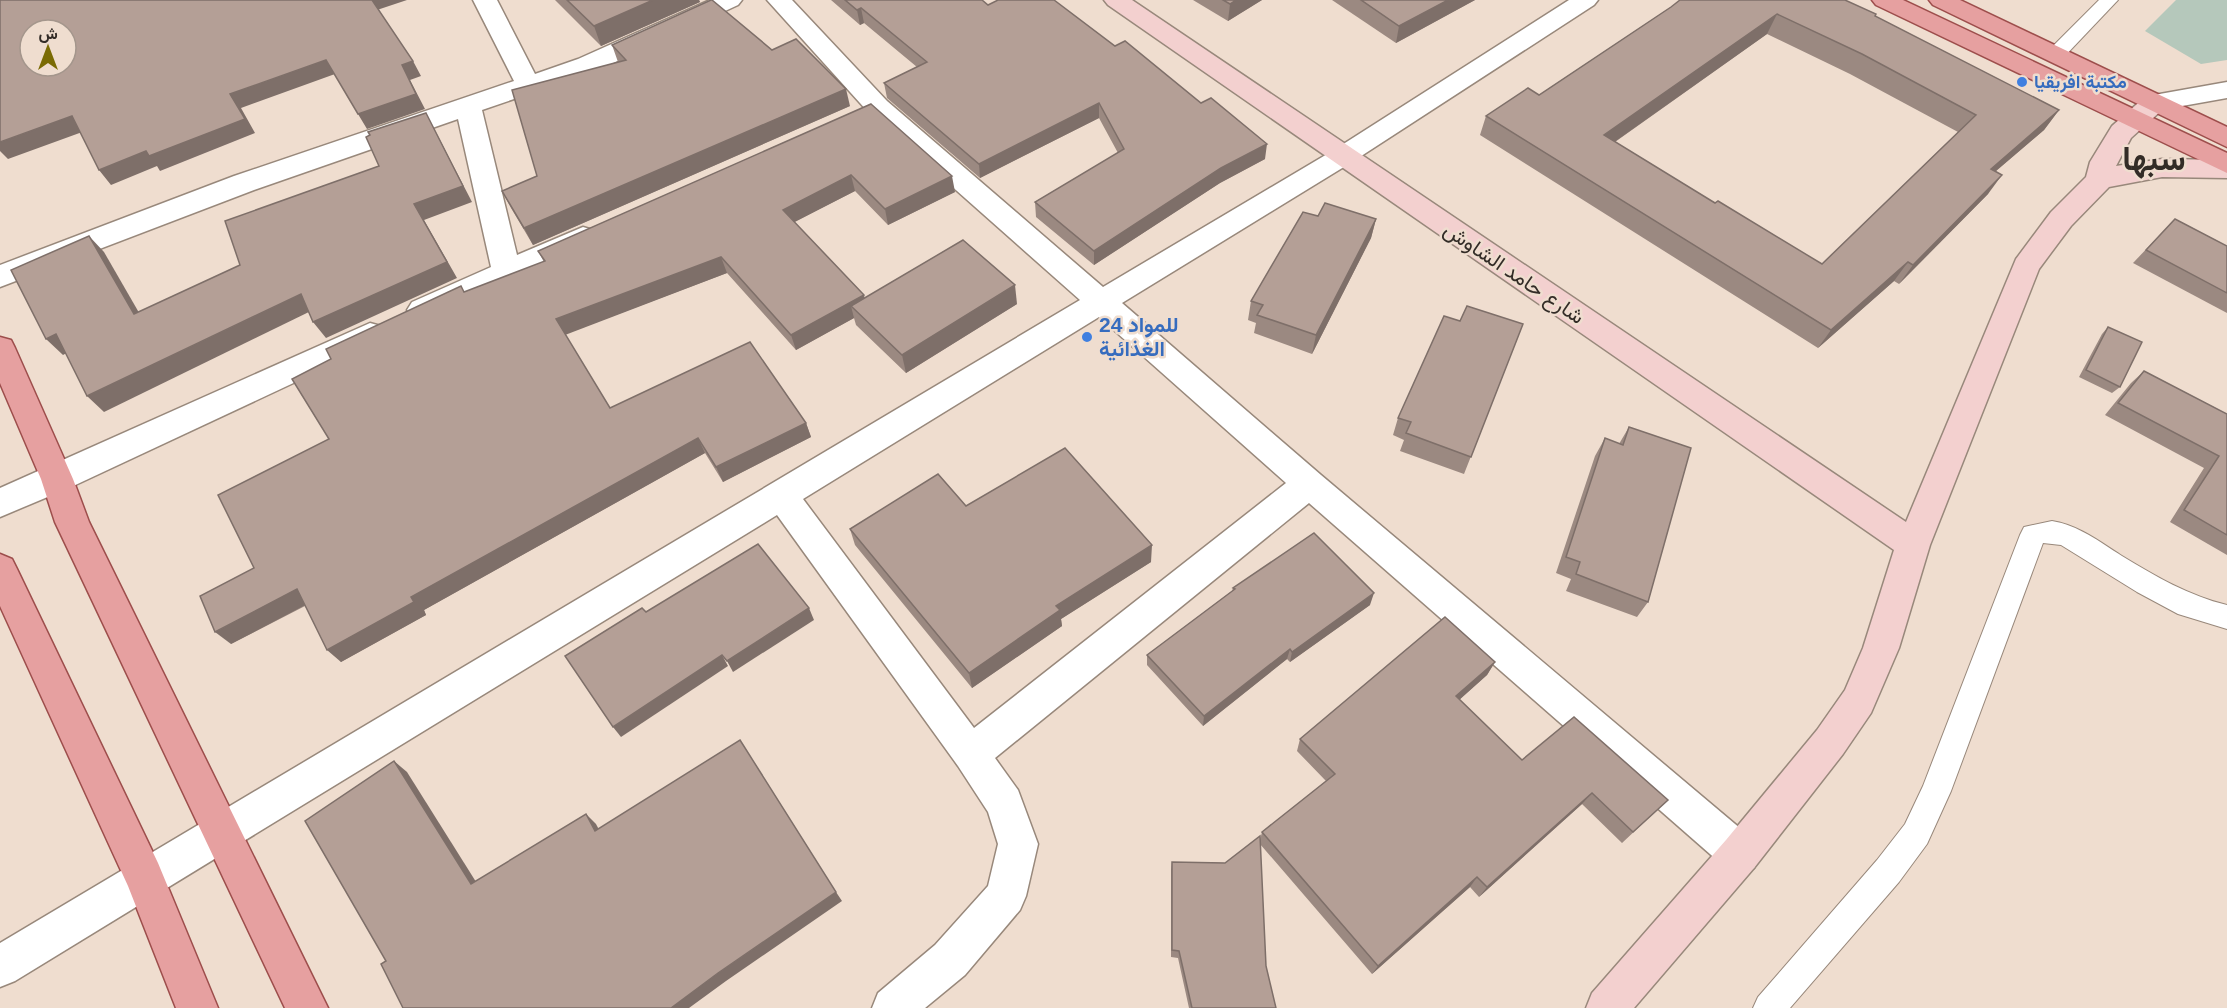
<svg xmlns="http://www.w3.org/2000/svg" width="2227" height="1008" viewBox="0 0 2227 1008" font-family="Arial,Vazirmatn,sans-serif">
  <style>
    .green { fill: #b5c8bb }
    .lines { fill: none; stroke-linecap: round; stroke-linejoin: round }
    .lane-casing { stroke: #98887b; stroke-width: 2 }
    .street-casing { stroke: #98887b; stroke-width: 3 }
    .secondary-casing { stroke: #98887b; stroke-width: 3 }
    .primary-casing { stroke: #9d4e4c; stroke-width: 3 }
    .lane { fill: #fff; fill-rule: evenodd }
    .street { fill: #fff; fill-rule: evenodd }
    .secondary { fill: #f3d0cf; fill-rule: evenodd }
    .primary { fill: #e6a0a0; fill-rule: evenodd }
    .wall { fill: #9b8981; fill-rule: evenodd }
    .shaded-wall { fill: #7e6f69 }
    .building { fill: #b49f96; stroke: #7e6f69; stroke-width: 1.5; fill-rule: evenodd }
    .shop-dot { fill: #3f7fe0; stroke: #efddcf; stroke-width: 2 }
    .labels { text-anchor: middle; stroke-width: 5; stroke-linejoin: round; paint-order: stroke }
    .far-shop-label { font-size: 18px; font-weight: bold; fill: #366cbe; stroke: #efddcf; text-anchor: start }
    .street-label { font-size: 21px; fill: #332c27; stroke: #efddcf }
    .shop-label { font-size: 21px; font-weight: bold; fill: #366cbe; stroke: #efddcf; text-anchor: start }
    .town-label { font-size: 33px; font-weight: bold; fill: #332c27; stroke: #efddcf }
  </style>
  <rect width="100%" height="100%" fill="#efddcf"/>
  <polygon class="green" points="2176,0 2227,0 2227,60 2201,64 2145,31"/>
  <g class="lines">
    <defs>
      <g id="lane">
        <polygon points="2099,0 2118,0 2062,59 2048,59 2045,55 2048,51"/>
        <path d="M2052 521C2078 525 2100 542 2122 556 2155 576 2189 596 2227 605V629L2178 614 2137 592 2061 545 2043 543 1951 791 1927 844 1899 882 1790 1008H1753L1758 997 1877 860 1905 824 1923 786 2020 535 2024 527Z"/>
      </g>
      <g id="street">
        <polygon points="473,0 497,0 535,74 578,59 710,0 742,0 738,5 596,71 482,110 517,255 583,227 593,230 597,237 593,244 432,318 422,321 412,318 407,310 412,302 491,267 458,119 254,190 0,287 0,265 234,176 514,81"/>
        <path d="M767 0H792L887 101 1103 287 1334 150 1569 0H1598L1594 5 1352 162 1122 303 1321 475 1754 840 1760 854 1754 868 1740 873 1726 868 1309 503 995 758 1018 790 1038 844 1026 896 1020 910 965 975 925 1008H872L878 993 935 945 988 886 998 844 988 812 958 766 777 515 15 981 0 987V943L1080 300 869 113ZM1099 317 1286 483 974 728 803 499Z"/>
        <polygon points="2227,82 2227,98 2154,111 2145,109 2141,103 2145,97 2154,95"/>
        <polygon points="370,323 381,326 385,334 381,342 69,488 0,517 0,488"/>
      </g>
      <polygon id="secondary" points="1104,0 1132,0 1906,522 2016,259 2051,212 2086,177 2090,162 2112,126 2145,97 2154,95 2163,97 2167,103 2163,109 2131,138 2116,166 2162,159 2227,160 2227,178 2162,177 2109,187 2071,226 2039,269 1930,545 1899,648 1871,713 1843,754 1754,868 1634,1008 1586,1008 1592,993 1726,840 1817,730 1845,690 1863,648 1894,550 1108,5"/>
      <g id="primary">
        <polygon points="1872,0 1903,0 2227,153 2227,173 1876,5"/>
        <polygon points="1929,0 1960,0 2227,127 2227,147 1933,5"/>
        <polygon points="0,337 11,340 15,348 73,479 89,522 328,1008 285,1008 55,522 41,479 0,383"/>
        <polygon points="0,554 12,559 17,569 158,863 218,1008 176,1008 128,886 0,606"/>
      </g>
    </defs>
    <use href="#lane" class="lane-casing"/>
    <use href="#street" class="street-casing"/>
    <use href="#secondary" class="secondary-casing"/>
    <use href="#primary" class="primary-casing"/>
    <use href="#lane" class="lane"/>
    <use href="#street" class="street"/>
    <use href="#secondary" class="secondary"/>
    <use href="#primary" class="primary"/>
  </g>
  <g class="wall">
    <polygon points="555,0 699,0 700,2 601,46"/>
    <polygon points="831,0 982,0 988,5 1265,159 1220,183 1094,265 1036,217 1035,202 1118,153 1099,118 980,178 887,98 884,83 917,67 864,23 860,25"/>
    <polygon points="1193,0 1262,0 1228,21"/>
    <polygon points="1332,0 1475,0 1396,43"/>
    <path d="M1671 7 1876 14 1875 16 2059 110 2044 130 1996 171 1988 194 1899 284 1894 281 1818 348 1480 135 1486 116 1539 95ZM1767 34 1850 74 1958 132 1822 264 1715 203 1615 142Z"/>
    <polygon points="612,45 850,106 533,245 511,208 502,191 537,176 618,62"/>
    <polygon points="871,104 955,192 888,225 855,191 794,222 864,295 864,298 1017,304 906,373 856,325 854,318 796,350 727,273 565,334 610,408 806,423 811,437 723,482 705,453 424,610 426,615 341,662 305,606 231,644 254,568 329,439 331,359 464,292 544,262 538,251"/>
    <polygon points="1318,216 1376,219 1371,238 1312,354 1254,333 1256,323 1248,320 1251,301"/>
    <polygon points="2175,219 2227,246 2227,313 2133,263"/>
    <polygon points="1460,321 1523,324 1464,474 1400,451 1404,440 1393,435 1398,418"/>
    <polygon points="2108,327 2120,387 2112,393 2079,377 2102,334"/>
    <polygon points="2144,371 2227,414 2227,555 2170,522 2204,468 2105,415 2131,383"/>
    <polygon points="1629,427 1648,602 1637,617 1566,591 1571,579 1556,573 1595,456 1605,438 1619,444"/>
    <polygon points="966,506 1151,562 1061,619 1062,626 972,688 855,545 850,529"/>
    <polygon points="1233,588 1370,605 1290,662 1287,659 1203,726 1147,665 1147,655 1232,591"/>
    <polygon points="1495,662 1487,675 1459,700 1522,760 1668,800 1622,843 1582,804 1479,897 1470,887 1372,974 1260,844 1266,966 1276,1008 1189,1008 1178,958 1171,957 1171,870 1172,862 1225,863 1260,840 1262,832 1326,781 1297,751 1300,739"/>
  </g>
  <g class="shaded-wall">
    <polygon points="372,0 407,0 377,10"/>
    <polygon points="653,0 699,0 700,2 601,46 594,26"/>
    <polygon points="1236,0 1262,0 1228,21 1230,4"/>
    <polygon points="1448,0 1475,0 1396,43 1399,26"/>
    <polygon points="861,8 864,23 860,25 857,10"/>
    <polygon points="1777,14 1767,34 1596,155 1604,135"/>
    <polygon points="326,60 335,74 241,108 255,133 160,171 157,166 111,185 99,170 146,151 230,94"/>
    <polygon points="413,61 421,76 410,80 425,109 367,129 358,114 402,65"/>
    <polygon points="846,89 850,106 533,245 524,228"/>
    <polygon points="1099,103 1099,118 980,178 979,164"/>
    <polygon points="2059,110 2044,130 1976,188 1991,169"/>
    <polygon points="426,113 472,202 424,220 457,278 326,338 313,322 414,204"/>
    <polygon points="72,116 85,131 8,159 0,151 0,142"/>
    <polygon points="1267,144 1265,159 1220,183 1094,265 1094,251 1221,168"/>
    <polygon points="851,175 855,191 787,226 783,210"/>
    <polygon points="2002,175 1988,194 1899,284 1913,265"/>
    <polygon points="952,176 955,192 888,225 885,209"/>
    <polygon points="1376,219 1371,238 1312,354 1316,335"/>
    <polygon points="89,236 104,252 149,330 134,314"/>
    <polygon points="721,257 727,273 565,335 556,319"/>
    <polygon points="1908,262 1894,281 1818,348 1831,330"/>
    <polygon points="1015,285 1017,304 906,373 902,355"/>
    <polygon points="301,294 313,310 104,412 87,396"/>
    <polygon points="864,295 867,311 851,306 854,318 796,350 791,335"/>
    <polygon points="56,334 72,350 63,355 46,339"/>
    <polygon points="806,423 811,437 723,482 716,467"/>
    <polygon points="698,438 705,453 424,610 426,615 341,662 327,650 411,597"/>
    <polygon points="1152,545 1151,562 1061,619 1062,626 972,688 969,673 1056,606"/>
    <polygon points="297,589 311,602 231,644 215,632"/>
    <polygon points="1374,593 1370,605 1290,662 1292,652"/>
    <polygon points="809,608 814,620 733,672 727,661"/>
    <polygon points="1290,649 1287,659 1203,726 1204,716"/>
    <polygon points="722,655 728,666 621,737 613,727"/>
    <polygon points="1495,662 1487,675 1449,709 1456,696"/>
    <polygon points="394,761 407,772 483,893 471,884"/>
    <polygon points="1592,793 1582,804 1479,897 1487,887"/>
    <polygon points="586,814 596,824 605,841 595,831"/>
    <polygon points="1477,877 1470,887 1372,974 1378,966"/>
    <polygon points="836,892 842,901 726,981 689,1008 671,1008 718,973"/>
  </g>
  <g class="building">
    <path d="M0 0H372L413 61 402 65 416 94 358 114 326 60 230 94 245 119 149 156 146 151 99 170 72 116 0 142ZM30 30H66V66H30Z"/>
    <polygon points="567,0 653,0 594,26"/>
    <polygon points="711,0 712,0 772,50 796,39 846,89 524,228 502,191 537,176 512,90 626,60 612,45"/>
    <polygon points="845,0 982,0 988,5 998,0 1054,0 1115,46 1125,41 1201,103 1211,98 1267,144 1221,168 1094,251 1035,202 1124,149 1099,103 979,164 884,83 927,62 861,8 857,10"/>
    <polygon points="1223,0 1236,0 1230,4"/>
    <polygon points="1361,0 1448,0 1399,26"/>
    <path d="M1680 0H1845L1876 14 1875 16 2059 110 1991 169 2002 175 1913 265 1908 262 1831 330 1486 116 1528 88 1539 95 1671 7ZM1777 14 1862 54 1976 115 1822 264 1718 201 1715 203 1604 135Z"/>
    <polygon points="871,104 952,176 885,209 851,175 783,210 864,295 791,335 721,257 556,319 610,408 750,342 806,423 716,467 698,438 411,597 414,602 327,650 297,589 215,632 200,596 254,568 218,495 329,439 292,379 331,359 326,349 461,286 464,292 545,261 538,251"/>
    <polygon points="426,113 463,186 414,204 447,262 313,322 301,294 87,396 56,334 46,339 11,270 89,236 134,314 240,265 225,221 379,166 366,137 370,135 368,132"/>
    <polygon points="1325,203 1376,219 1316,335 1257,315 1263,305 1251,301 1303,212 1318,216"/>
    <polygon points="2175,219 2227,246 2227,293 2146,250"/>
    <polygon points="963,240 1015,285 902,355 851,306"/>
    <polygon points="1467,306 1523,324 1471,457 1406,433 1411,422 1398,418 1444,316 1460,321"/>
    <polygon points="2108,327 2142,342 2120,387 2086,370"/>
    <polygon points="2144,371 2227,414 2227,535 2184,510 2219,456 2118,403"/>
    <polygon points="1629,427 1691,448 1648,602 1576,574 1580,562 1566,557 1605,438 1623,445"/>
    <polygon points="1065,448 1152,545 1056,606 1060,610 969,673 850,529 938,474 966,506"/>
    <polygon points="1314,533 1374,593 1292,652 1290,649 1204,716 1147,655 1235,589 1233,588"/>
    <polygon points="758,544 809,608 727,661 722,655 613,727 565,656 642,608 646,612"/>
    <polygon points="1445,617 1495,662 1456,696 1522,760 1574,717 1668,800 1633,832 1592,793 1487,887 1477,877 1378,966 1262,832 1335,774 1300,739"/>
    <polygon points="740,740 836,892 718,973 671,1008 403,1008 381,964 386,961 305,821 394,761 471,884 586,814 595,831"/>
    <polygon points="1260,836 1266,966 1276,1008 1192,1008 1179,951 1172,950 1172,862 1225,863"/>
  </g>
  <g class="shop-dot">
    <circle cx="2022" cy="82" r="6"/>
    <circle cx="1087" cy="337" r="6"/>
  </g>
  <g class="labels">
    <g class="far-shop-label">
      <text x="2034" y="88">مكتبة افريقيا</text>
    </g>
    <g class="street-label">
      <text transform="translate(1514 273) rotate(34)" y="7">شارع حامد الشاوش</text>
    </g>
    <g class="shop-label">
      <text x="1099" y="332">24 للمواد<tspan x="1099" dy="24">الغذائية</tspan></text>
    </g>
    <g class="town-label">
      <text x="2154" y="170">سبها</text>
    </g>
  </g>
  <g transform="translate(48 48)"><circle r="28" fill="#efddcf" stroke="#a4968c" stroke-width="1.5"/>
  <path d="M0-4.5L10 22L0 15L-10 22Z" fill="#7a6b04"/>
  <text y="-9" font-size="16" font-weight="bold" text-anchor="middle" fill="#332c27">ش</text>
  </g>
</svg>
